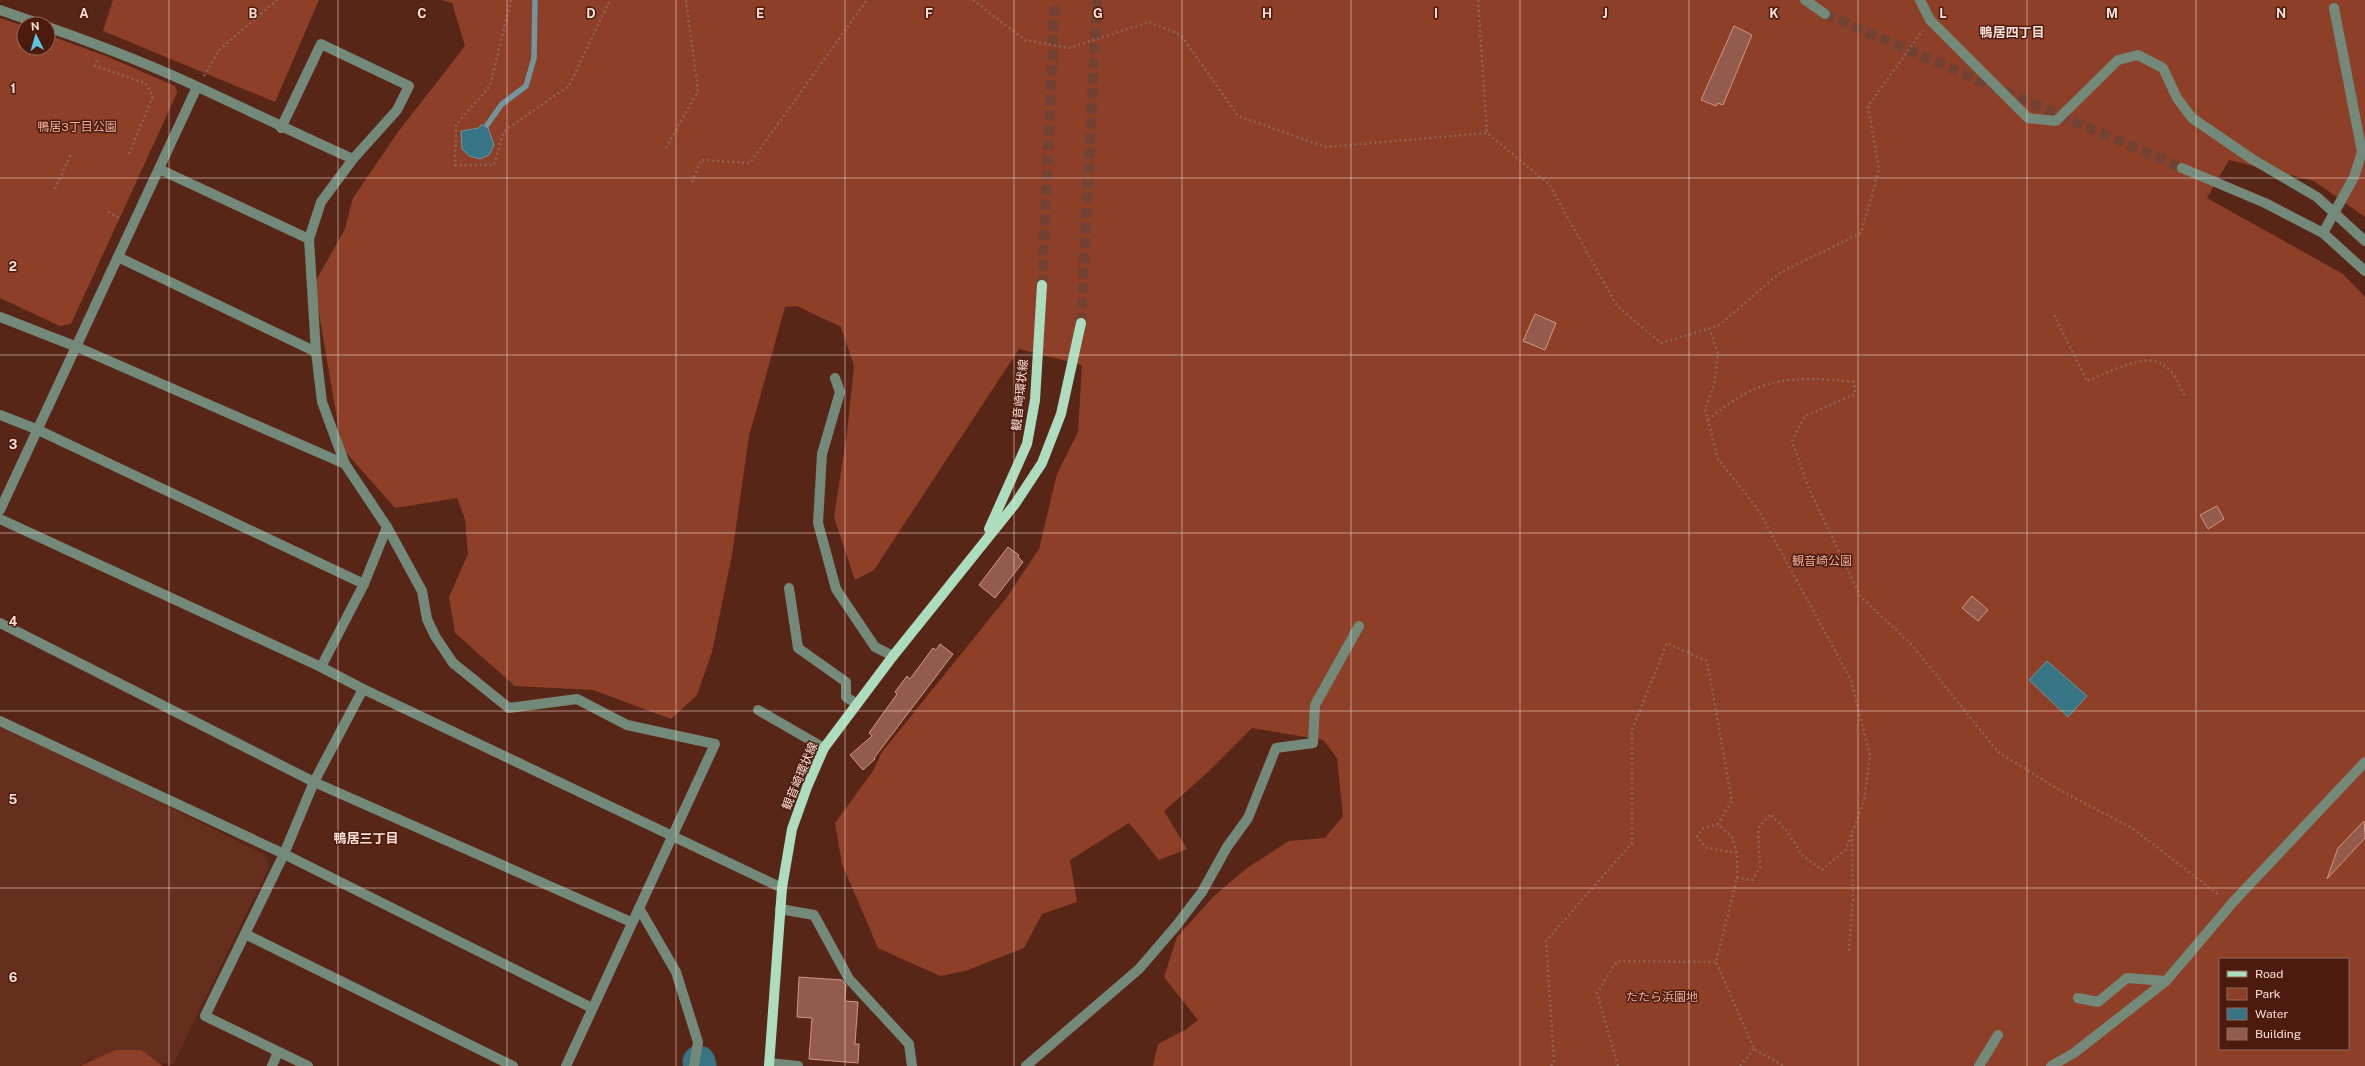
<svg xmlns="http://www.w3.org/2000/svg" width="2365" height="1066" viewBox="0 0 2365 1066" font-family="'Public Sans','Noto Sans JP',sans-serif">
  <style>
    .built { fill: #662e1d }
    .green { fill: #8e3f28; fill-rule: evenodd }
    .water { fill: #377484; stroke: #72959e }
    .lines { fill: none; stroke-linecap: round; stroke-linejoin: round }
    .stream { stroke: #72959e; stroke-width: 5.5 }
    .river { stroke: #377484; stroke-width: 33 }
    .building { fill: #935b4b; stroke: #d39684 }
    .minor-tunnel { stroke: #714234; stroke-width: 10; stroke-dasharray: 10 5; stroke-linecap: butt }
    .major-tunnel { stroke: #714234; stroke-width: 10; stroke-dasharray: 10 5; stroke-linecap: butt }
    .path { stroke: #8e6458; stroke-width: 2.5; stroke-dasharray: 2 3; stroke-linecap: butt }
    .minor { stroke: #738a7b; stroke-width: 10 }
    .major { stroke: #acddbe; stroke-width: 10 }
    .grid { fill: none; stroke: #fce1da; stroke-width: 1; stroke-opacity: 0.55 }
    .labels { text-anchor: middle; stroke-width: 3; stroke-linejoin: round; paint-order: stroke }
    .park-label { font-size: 12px; fill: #f0b09e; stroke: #4c1b0d }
    .street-label { font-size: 12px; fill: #fce1da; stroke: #4c1b0d }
    .neighbourhood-label { font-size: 13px; font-weight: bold; fill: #fce1da; stroke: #4c1b0d }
    .grid-label { font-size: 13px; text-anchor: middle; font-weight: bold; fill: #fce1da; stroke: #4c1b0d; stroke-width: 3; stroke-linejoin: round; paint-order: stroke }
  </style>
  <rect width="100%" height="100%" fill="#582617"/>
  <polygon class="built" points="0,723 264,854 269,867 173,1065 126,1055 87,1060 82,1066 0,1066"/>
  <g class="green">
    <polygon points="113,0 319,0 275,102 103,31"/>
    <path d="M441 0H2365V217L2314 181 2229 160 2207 198 2343 274 2365 297V1066H1153L1158 1044 1185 1030 1198 1020 1164 977 1177 937 1214 896 1247 868 1289 841 1325 838 1343 816 1337 758 1323 740 1252 728 1207 773 1164 811 1187 849 1159 860 1129 823 1070 860 1077 902 1042 914 1024 948 965 971 940 976 878 948 842 864 835 823 873 771 882 752 1007 597 1039 549 1057 474 1078 432 1082 365 1019 349 874 570 855 580 834 517 847 433 854 366 841 327 797 306 785 307 749 436 732 555 712 652 697 695 671 719 593 690 515 686 455 633 449 597 468 554 465 519 457 498 395 508 342 448 314 284 345 229 353 198 398 132 465 46 452 3ZM2220 959H2348V1049H2220Z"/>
    <polygon points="0,18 24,26 24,48 48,48 48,35 106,56 175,86 177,93 71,324 60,326 0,298"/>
    <polygon points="115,1050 141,1050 163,1066 80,1066"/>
  </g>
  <g class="water">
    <polygon points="481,125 487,125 494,145 489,155 480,159 469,156 462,149 461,131 479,128"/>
    <polygon points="2047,661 2087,696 2068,717 2029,680"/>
  </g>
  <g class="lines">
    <polyline class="stream" points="487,125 502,104 526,86 534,58 535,0"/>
    <polyline class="river" points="699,1062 700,1066"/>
  </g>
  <g class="building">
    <polygon points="1734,26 1752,35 1723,105 1718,103 1716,106 1701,100"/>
    <polygon points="1535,314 1556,323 1545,350 1523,341"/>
    <polygon points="2217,506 2224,519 2208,529 2200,515"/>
    <polygon points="1008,547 1019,555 1018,557 1023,562 995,598 979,585"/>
    <polygon points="1972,596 1988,610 1978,621 1962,608"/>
    <polygon points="940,644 953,654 874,758 875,759 863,770 850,755 872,736 869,733 897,694 895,692 907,676 910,679 933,648 936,650"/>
    <polygon points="2364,821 2365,838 2327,879 2338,848"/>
    <polygon points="799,977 842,980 846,985 845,1001 858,1002 855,1044 859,1044 858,1063 809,1059 812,1018 797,1017"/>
  </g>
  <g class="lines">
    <polyline class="minor-tunnel" points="1825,14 2182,168"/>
    <g class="major-tunnel">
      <polyline points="1042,285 1055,0"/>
      <polyline points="1081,323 1097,0"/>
    </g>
    <g class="path">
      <polyline points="511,0 490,86 456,125 455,165 494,165 504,131 569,86 610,0"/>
      <polyline points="973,0 1025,40 1069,48 1149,22 1181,35 1238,116 1326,147 1487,133 1549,184 1617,306 1661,343 1718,326 1781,272 1861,233 1879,170 1868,106 1923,30"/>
      <polyline points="1478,0 1487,133"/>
      <polyline points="97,60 95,66 145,83 153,96 129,154"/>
      <polyline points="204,76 219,50 277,0"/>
      <polyline points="666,148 698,91 686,0"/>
      <polyline points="692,182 701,160 750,163 867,0"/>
      <polyline points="55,189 71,154"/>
      <polyline points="108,212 120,218"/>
      <path d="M2054 315 2087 381C2105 374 2145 352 2162 364 2174 371 2179 385 2185 396"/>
      <polyline points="1709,328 1718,353 1714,385 1705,409 1718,459 1757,508 1851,680 1870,755 1864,801 1846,849 1822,870 1803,856 1786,830 1770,814 1758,829 1760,867 1752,880 1737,878"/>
      <path d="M1708 420C1758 377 1791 375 1854 382L1855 394 1805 416 1792 441 1809 489 1861 597 1911 644 1998 752 2061 791 2132 828 2220 896"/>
      <polyline points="1737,853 1707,848 1697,837 1702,829 1718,824 1732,837 1737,853 1737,878 1716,962 1754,1049 1784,1066"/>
      <polyline points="1849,951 1853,897 1852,834"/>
      <polyline points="1551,1066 1554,1061 1546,941 1632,843 1632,730 1667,643 1707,661 1732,801 1718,824"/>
      <polyline points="1618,1066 1597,993 1617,961 1716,962"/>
      <polyline points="1740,1066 1754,1049"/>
    </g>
    <g class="minor">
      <polyline points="1805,0 1825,14"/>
      <polyline points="1920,0 1930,20 2028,118 2056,121 2118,60 2138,55 2163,68 2177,98 2192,118 2252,159 2317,197 2365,241"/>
      <polyline points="0,10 40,24"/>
      <path d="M48 27C99 45 149 64 198 87 250 111 301 136 353 159"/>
      <polyline points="281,128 321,44 409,86 397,110 353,159 321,202 309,239 316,352 322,402 345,464 387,527 364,584 321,667"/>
      <polyline points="2182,168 2265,203 2323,233 2365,271"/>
      <polyline points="159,169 309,239"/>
      <polyline points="2323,233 2354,177 2362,152 2334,8"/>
      <polyline points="118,257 316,352"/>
      <polyline points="0,317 77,347 345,464"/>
      <polyline points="835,378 840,392 822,454 818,523 836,589 875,647 893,656"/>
      <polyline points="0,415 36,429 364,584"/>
      <polyline points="0,510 197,87"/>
      <polyline points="0,519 321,667 363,689 782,888"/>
      <polyline points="387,527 422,591 427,619 435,636 453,663 509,708 577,699 627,725 715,744 566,1066"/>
      <polyline points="789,588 798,648 846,682 846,697 857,704"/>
      <polyline points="0,623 314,782 631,922"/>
      <polyline points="758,710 824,748"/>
      <polyline points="0,721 284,854 592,1008"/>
      <polyline points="639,908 676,972 698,1042 694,1066"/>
      <polyline points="780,909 814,915 849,979 909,1044 912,1066"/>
      <polyline points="245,934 513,1066"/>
      <polyline points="2078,998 2098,1002 2127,978 2166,981"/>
      <polyline points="769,1063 798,1066"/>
      <polyline points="272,1066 278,1052"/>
      <polyline points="308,1066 205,1016 284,854 314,782 363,689"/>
      <polyline points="1026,1066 1139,969 1176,926 1202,892 1227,847 1248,818 1276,748 1313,743 1315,705 1359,626"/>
      <polyline points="1979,1066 1998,1035"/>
      <polyline points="2051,1066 2074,1053 2166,981 2234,901 2365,762"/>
    </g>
    <g class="major">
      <polyline points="989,529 1027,444 1035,400 1042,285"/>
      <polyline points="769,1066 782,888 792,829 807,787 824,748 893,656 1015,504 1042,463 1061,414 1081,323"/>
    </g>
  </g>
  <path class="grid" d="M169 0V1066M338 0V1066M507 0V1066M676 0V1066M845 0V1066M1014 0V1066M1182 0V1066M1351 0V1066M1520 0V1066M1689 0V1066M1858 0V1066M2027 0V1066M2196 0V1066M0 178H2365M0 355H2365M0 533H2365M0 711H2365M0 888H2365"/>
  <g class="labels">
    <g class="park-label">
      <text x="77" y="131">鴨居3丁目公園</text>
      <text x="1822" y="565">観音崎公園</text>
      <text x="1662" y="1001">たたら浜園地</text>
    </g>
    <g class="street-label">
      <text transform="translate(1020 395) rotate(-84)" y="4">観音崎環状線</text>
      <text transform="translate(800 776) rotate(-67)" y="4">観音崎環状線</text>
    </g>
    <g class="neighbourhood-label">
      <text x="2012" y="37">鴨居四丁目</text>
      <text x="366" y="843">鴨居三丁目</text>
    </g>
  </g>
  <g class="grid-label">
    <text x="84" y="18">A</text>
    <text x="253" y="18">B</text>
    <text x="422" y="18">C</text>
    <text x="591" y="18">D</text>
    <text x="760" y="18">E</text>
    <text x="929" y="18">F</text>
    <text x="1098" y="18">G</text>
    <text x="1267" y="18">H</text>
    <text x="1436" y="18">I</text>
    <text x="1605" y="18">J</text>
    <text x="1774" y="18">K</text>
    <text x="1943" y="18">L</text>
    <text x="2112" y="18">M</text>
    <text x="2281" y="18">N</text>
    <text x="13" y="93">1</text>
    <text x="13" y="271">2</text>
    <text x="13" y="449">3</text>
    <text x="13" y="626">4</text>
    <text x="13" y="804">5</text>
    <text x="13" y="982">6</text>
  </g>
  <rect x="2219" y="958" width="130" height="92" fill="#4c1b0d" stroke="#926a5f"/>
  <rect x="2227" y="971" width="20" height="6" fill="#acddbe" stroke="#926a5f"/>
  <text x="2255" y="978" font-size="12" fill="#fce1da">Road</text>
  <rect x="2227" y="988" width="20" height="12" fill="#8e3f28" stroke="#926a5f"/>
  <text x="2255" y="998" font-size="12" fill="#fce1da">Park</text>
  <rect x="2227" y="1008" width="20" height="12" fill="#377484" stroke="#926a5f"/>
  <text x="2255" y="1018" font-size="12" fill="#fce1da">Water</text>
  <rect x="2227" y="1028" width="20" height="12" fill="#935b4b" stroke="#926a5f"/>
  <text x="2255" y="1038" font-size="12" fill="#fce1da">Building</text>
  <g transform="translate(36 36) rotate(355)"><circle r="19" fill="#4c1b0d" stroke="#926a5f"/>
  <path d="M0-3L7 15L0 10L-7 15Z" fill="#59c8e4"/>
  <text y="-6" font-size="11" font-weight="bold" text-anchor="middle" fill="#fce1da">N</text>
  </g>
</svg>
